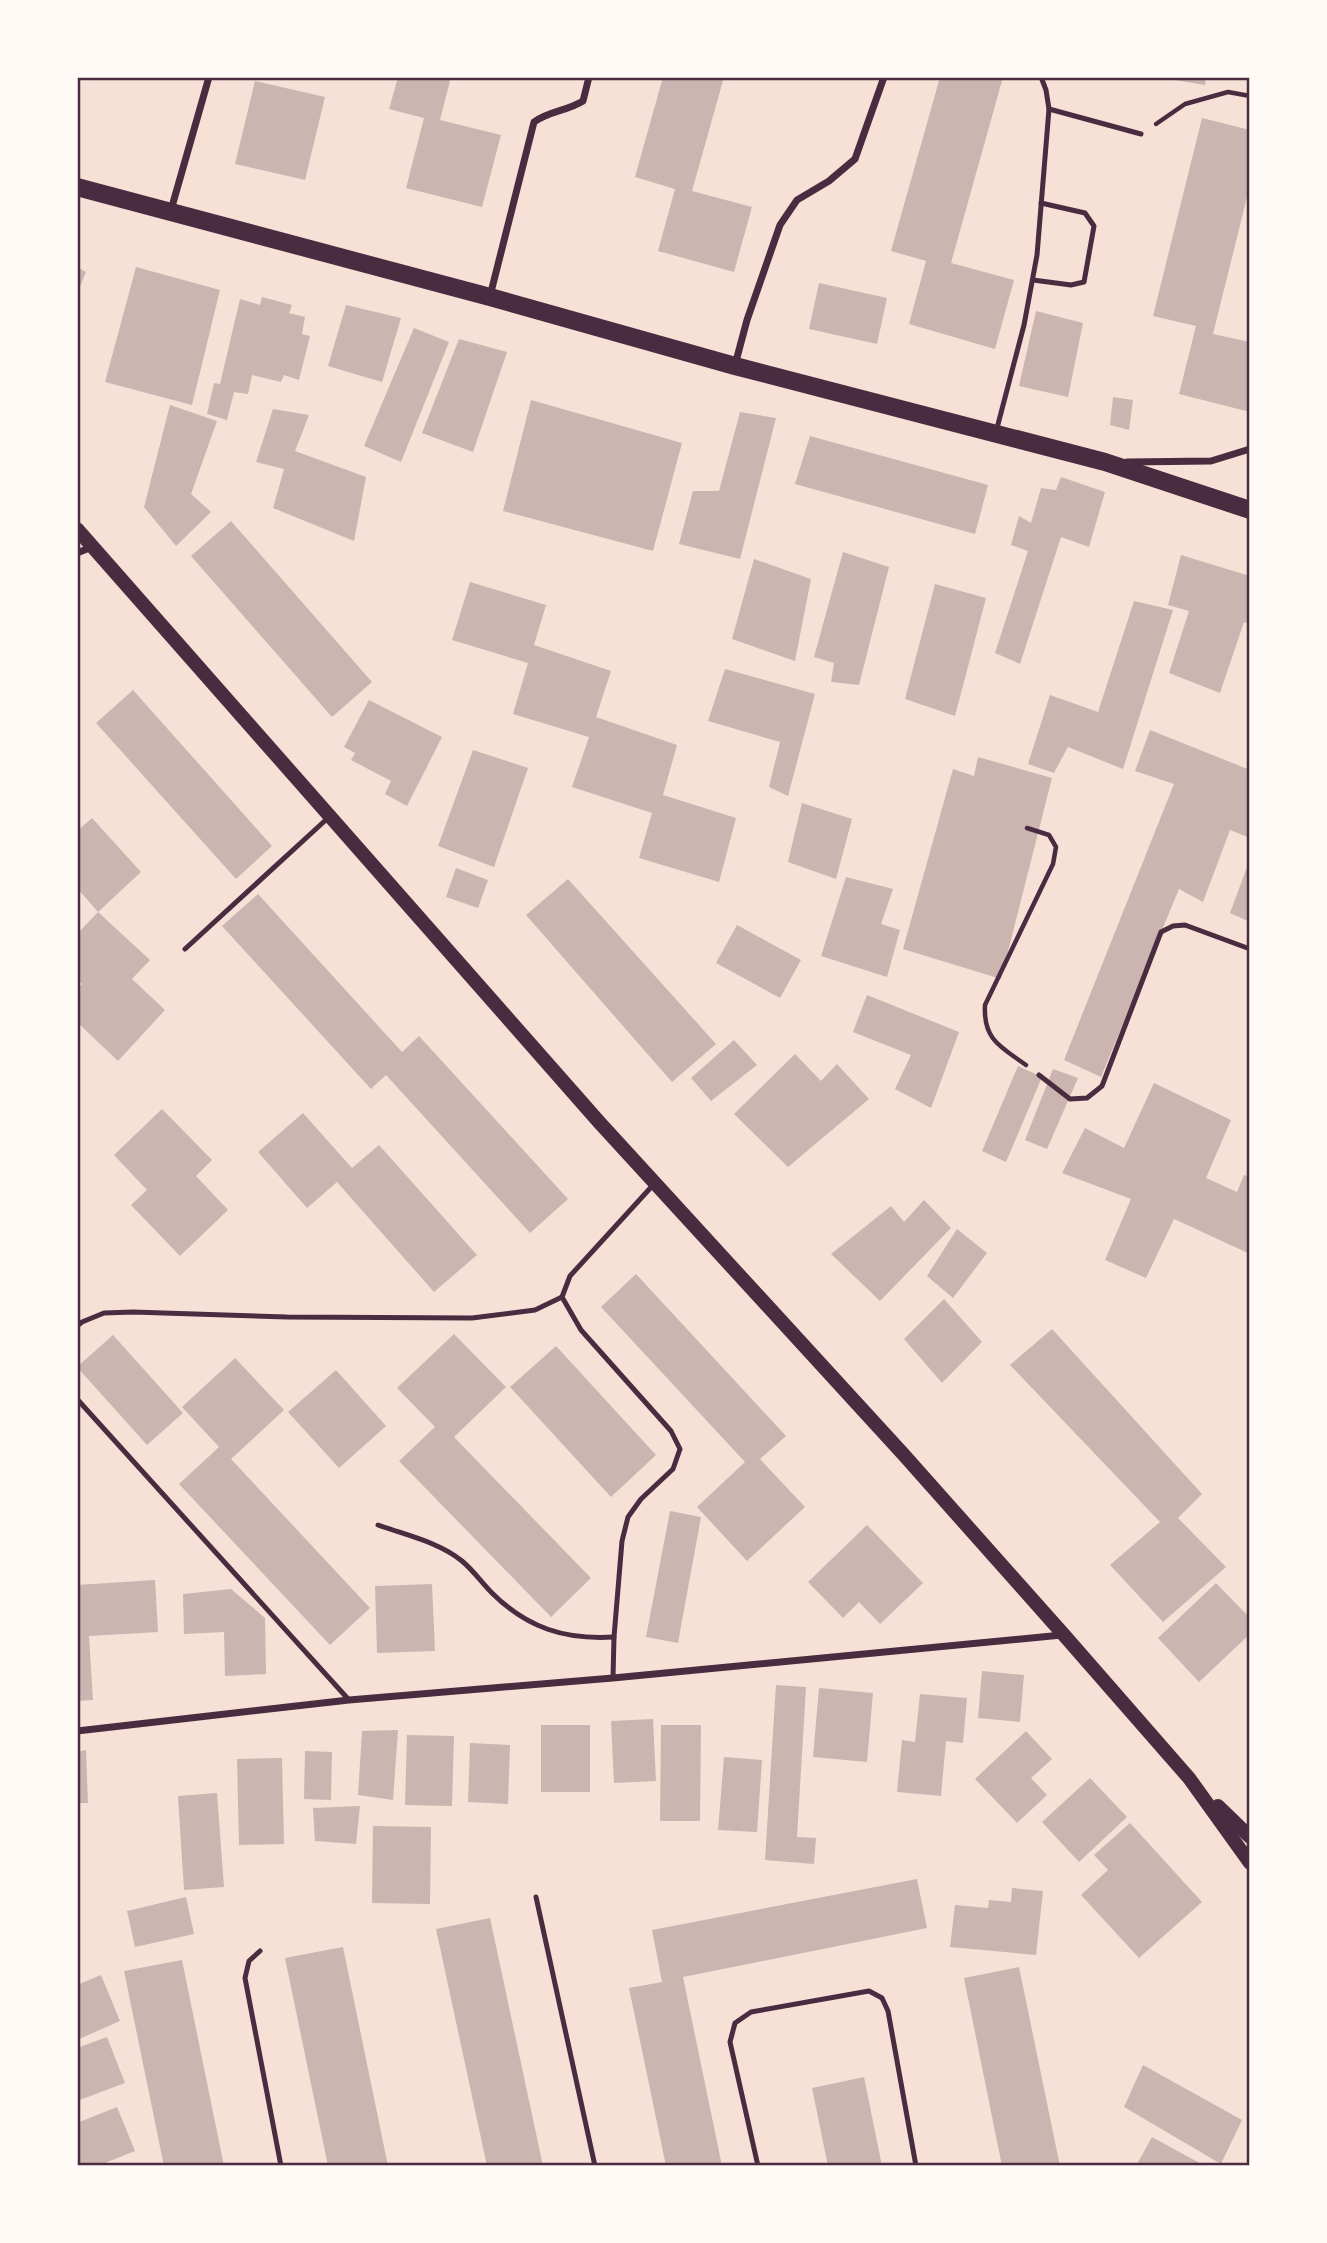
<svg xmlns="http://www.w3.org/2000/svg" width="1327" height="2243" viewBox="0 0 1327 2243" font-family="Karla,sans-serif">
  <style>
    .building { fill: #ccb4b1 }
    .lines { fill: none; stroke-linecap: round; stroke-linejoin: round }
    .path { stroke: #4a2c40; stroke-width: 4.5 }
    .service { stroke: #4a2c40; stroke-width: 5 }
    .minor { stroke: #4a2c40; stroke-width: 7 }
    .secondary { stroke: #4a2c40; stroke-width: 14 }
    .primary { stroke: #4a2c40; stroke-width: 18 }
    .neatline { fill: none; stroke: #4a2c40; stroke-width: 2.5 }
  </style>
  <rect width="100%" height="100%" fill="#f7e1d7"/>
  <g class="building">
    <polygon points="398,77 451,77 440,120 501,135 482,207 406,188 424,118 389,109"/>
    <polygon points="663,77 724,77 692,191 752,207 734,272 658,251 675,189 635,177"/>
    <polygon points="940,77 1003,77 951,263 1014,280 995,349 909,324 926,261 891,251"/>
    <polygon points="1157,77 1206,77 1205,85"/>
    <polygon points="255,81 325,97 305,180 235,164"/>
    <polygon points="1202,118 1250,130 1250,185 1213,334 1250,342 1250,412 1179,394 1196,326 1153,316"/>
    <polygon points="77,267 86,272 77,294"/>
    <polygon points="136,267 220,290 192,405 105,382"/>
    <polygon points="819,283 887,298 877,344 809,329"/>
    <polygon points="262,297 292,305 289,313 305,317 302,334 310,336 299,380 284,375 281,382 252,375 248,394 234,392 227,420 207,414 214,383 220,384 240,299 260,305"/>
    <polygon points="346,305 401,318 382,382 328,366"/>
    <polygon points="1036,311 1083,323 1068,397 1019,386"/>
    <polygon points="414,328 449,342 401,462 364,446"/>
    <polygon points="459,339 507,352 473,452 422,433"/>
    <polygon points="1113,397 1133,400 1129,430 1110,425"/>
    <polygon points="531,400 682,443 653,551 503,511"/>
    <polygon points="170,405 217,421 191,494 211,512 176,546 144,507"/>
    <polygon points="273,409 309,415 295,451 366,477 354,541 273,508 284,469 256,462"/>
    <polygon points="740,412 776,418 740,559 679,544 693,491 719,491"/>
    <polygon points="810,436 988,485 975,534 795,484"/>
    <polygon points="1061,477 1105,492 1089,547 1061,537 1020,664 995,653 1028,551 1011,545 1019,516 1031,523 1041,488 1056,490"/>
    <polygon points="231,521 372,682 332,717 191,556"/>
    <polygon points="843,552 889,567 859,685 831,682 834,663 814,657"/>
    <polygon points="1181,555 1250,576 1250,624 1244,622 1220,693 1169,673 1189,611 1168,605"/>
    <polygon points="754,559 811,579 795,661 732,639"/>
    <polygon points="470,582 546,605 534,645 611,671 596,717 677,745 663,795 736,818 719,882 639,858 652,813 572,787 589,737 513,714 528,663 452,640"/>
    <polygon points="935,584 986,598 955,716 905,699"/>
    <polygon points="1134,601 1173,610 1123,769 1068,747 1054,773 1028,764 1050,695 1098,712"/>
    <polygon points="725,669 815,694 788,796 769,787 780,742 708,721"/>
    <polygon points="133,690 272,846 236,879 96,723"/>
    <polygon points="369,700 442,737 407,806 385,794 391,781 351,760 355,753 344,747"/>
    <polygon points="1150,730 1250,770 1250,838 1230,830 1203,902 1179,889 1101,1077 1064,1060 1174,784 1135,771"/>
    <polygon points="473,750 528,768 494,867 438,846"/>
    <polygon points="978,757 1052,778 1001,979 903,949 953,769 974,776"/>
    <polygon points="802,803 852,819 836,879 788,862"/>
    <polygon points="92,818 141,872 98,912 77,888 77,831"/>
    <polygon points="1250,859 1250,922 1230,913"/>
    <polygon points="456,868 488,880 478,908 446,897"/>
    <polygon points="846,877 893,889 881,924 900,930 887,977 821,956"/>
    <polygon points="568,879 716,1044 672,1082 526,915"/>
    <polygon points="258,894 402,1052 419,1036 568,1199 530,1233 386,1075 371,1089 222,926"/>
    <polygon points="98,912 150,960 132,979 165,1010 118,1061 77,1022 77,989 82,984 77,980 77,934"/>
    <polygon points="737,925 801,960 780,998 716,963"/>
    <polygon points="867,995 959,1032 931,1108 895,1089 911,1055 853,1032"/>
    <polygon points="734,1040 757,1065 711,1101 691,1078"/>
    <polygon points="795,1054 821,1081 837,1064 869,1099 788,1167 734,1114"/>
    <polygon points="1018,1066 1042,1077 1006,1162 982,1151"/>
    <polygon points="1053,1069 1078,1078 1047,1149 1025,1140"/>
    <polygon points="1154,1083 1231,1120 1206,1178 1237,1192 1244,1175 1250,1177 1250,1254 1174,1219 1146,1278 1105,1260 1131,1199 1062,1173 1085,1128 1124,1148"/>
    <polygon points="162,1109 212,1160 196,1176 228,1210 180,1256 131,1205 147,1190 114,1155"/>
    <polygon points="303,1113 352,1168 379,1145 477,1255 434,1292 337,1182 307,1208 258,1152"/>
    <polygon points="924,1200 951,1228 880,1301 831,1254 891,1206 904,1222"/>
    <polygon points="957,1229 987,1253 953,1298 927,1276"/>
    <polygon points="636,1274 786,1436 760,1459 805,1507 747,1561 697,1507 745,1462 601,1307"/>
    <polygon points="944,1299 982,1342 942,1383 904,1339"/>
    <polygon points="1052,1329 1202,1494 1178,1518 1226,1567 1163,1622 1110,1565 1160,1522 1010,1365"/>
    <polygon points="454,1334 506,1387 454,1437 591,1578 551,1617 399,1461 435,1427 397,1388"/>
    <polygon points="113,1335 183,1413 147,1445 77,1367"/>
    <polygon points="556,1346 656,1455 611,1497 510,1387"/>
    <polygon points="235,1358 284,1410 231,1459 370,1608 330,1645 179,1484 219,1447 182,1407"/>
    <polygon points="336,1370 386,1426 339,1468 288,1412"/>
    <polygon points="670,1511 701,1517 678,1643 646,1637"/>
    <polygon points="867,1525 923,1583 880,1624 859,1602 843,1618 808,1582"/>
    <polygon points="155,1580 158,1632 89,1636 93,1700 77,1701 77,1585"/>
    <polygon points="1216,1583 1250,1618 1250,1634 1199,1682 1158,1638"/>
    <polygon points="432,1584 435,1651 377,1653 375,1586"/>
    <polygon points="231,1589 265,1618 266,1674 225,1676 224,1632 184,1634 183,1594"/>
    <polygon points="982,1671 1024,1675 1020,1722 978,1718"/>
    <polygon points="776,1685 806,1687 797,1837 816,1838 814,1864 765,1860"/>
    <polygon points="819,1688 873,1693 867,1762 813,1757"/>
    <polygon points="920,1694 967,1698 963,1743 946,1741 941,1796 897,1792 902,1740 915,1742"/>
    <polygon points="653,1719 656,1781 614,1783 611,1721"/>
    <rect x="541" y="1725" width="49" height="67"/>
    <polygon points="661,1725 701,1725 700,1821 660,1821"/>
    <polygon points="398,1730 393,1800 358,1795 362,1731"/>
    <polygon points="1026,1731 1052,1759 1031,1778 1047,1795 1017,1823 975,1779"/>
    <polygon points="407,1735 454,1736 452,1806 405,1805"/>
    <polygon points="470,1743 510,1745 508,1804 468,1802"/>
    <polygon points="86,1750 88,1803 77,1803 77,1752"/>
    <polygon points="305,1751 332,1752 331,1800 304,1799"/>
    <polygon points="724,1757 762,1760 757,1832 718,1830"/>
    <polygon points="282,1758 284,1844 239,1845 237,1759"/>
    <polygon points="1090,1778 1127,1817 1079,1862 1042,1822"/>
    <polygon points="217,1793 224,1887 184,1890 178,1796"/>
    <polygon points="360,1806 356,1844 315,1841 313,1808"/>
    <polygon points="1130,1823 1202,1902 1139,1958 1081,1895 1108,1870 1094,1855"/>
    <polygon points="373,1826 431,1827 430,1904 372,1903"/>
    <polygon points="917,1879 927,1928 683,1977 722,2166 666,2166 629,1988 662,1982 652,1930"/>
    <polygon points="1012,1888 1043,1891 1036,1955 950,1947 955,1905 988,1908 989,1900 1011,1902"/>
    <polygon points="186,1897 194,1934 135,1947 127,1911"/>
    <polygon points="490,1918 543,2166 487,2166 436,1929"/>
    <polygon points="343,1947 388,2166 328,2166 285,1958"/>
    <polygon points="182,1960 224,2166 164,2166 124,1971"/>
    <polygon points="1019,1967 1060,2166 1002,2166 964,1978"/>
    <polygon points="101,1975 120,2021 77,2040 77,1985"/>
    <polygon points="107,2037 125,2083 77,2101 77,2048"/>
    <polygon points="1143,2065 1242,2120 1221,2164 1124,2107"/>
    <polygon points="864,2077 882,2166 828,2166 812,2088"/>
    <polygon points="117,2107 135,2151 97,2166 81,2166 77,2157 77,2123"/>
    <polygon points="1152,2137 1205,2166 1136,2166"/>
  </g>
  <g class="lines">
    <g class="path">
      <polyline points="1156,124 1185,104 1228,92 1250,96"/>
      <path d="M1026 1065C1001 1047 983 1040 985 1005L1053 864 1056 847 1049 835 1027 828"/>
    </g>
    <g class="service">
      <polyline points="1049,109 1141,134"/>
      <polyline points="1033,280 1071,285 1084,282 1094,226 1085,213 1041,203"/>
      <polyline points="996,432 1024,325 1037,255 1049,109 1046,90 1041,77"/>
      <polyline points="185,949 329,817"/>
      <polyline points="1039,1075 1070,1099 1087,1098 1102,1086 1161,932 1173,926 1185,925 1250,949"/>
      <polyline points="77,1326 82,1322 104,1313 133,1312 287,1317 472,1318 535,1310 562,1297"/>
      <polyline points="77,1399 349,1700"/>
      <path d="M378 1525C405 1535 439 1542 462 1561 473 1570 482 1583 492 1593 527 1628 565 1640 614 1637"/>
      <polyline points="613,1678 614,1637 622,1541 628,1517 641,1499 673,1469 680,1449 671,1431 581,1330 562,1297 570,1276 654,1184"/>
      <polyline points="536,1897 595,2166"/>
      <polyline points="260,1951 249,1961 245,1978 281,2166"/>
      <polyline points="758,2166 730,2042 735,2023 751,2012 869,1991 882,1998 888,2011 916,2166"/>
    </g>
    <g class="minor">
      <polyline points="171,210 209,77"/>
      <path d="M490 296 534 122C549 111 567 111 583 101L589 77"/>
      <polyline points="735,365 747,320 780,225 797,200 829,181 855,159 884,77"/>
      <polyline points="1127,462 1211,461 1250,449"/>
      <polyline points="77,553 92,547"/>
      <polyline points="77,1731 349,1700 613,1678 1062,1635"/>
    </g>
    <g class="secondary">
      <polyline points="77,529 599,1122 904,1455 1064,1635 1189,1778 1250,1863"/>
      <polyline points="1218,1806 1250,1837"/>
    </g>
    <polyline class="primary" points="77,187 490,297 735,366 1105,462 1250,510"/>
  </g>
  <rect width="1327" height="2243" fill="none" stroke="#fffaf5" stroke-width="158"/>
  <rect x="79" y="79" width="1169" height="2085" class="neatline"/>
</svg>
